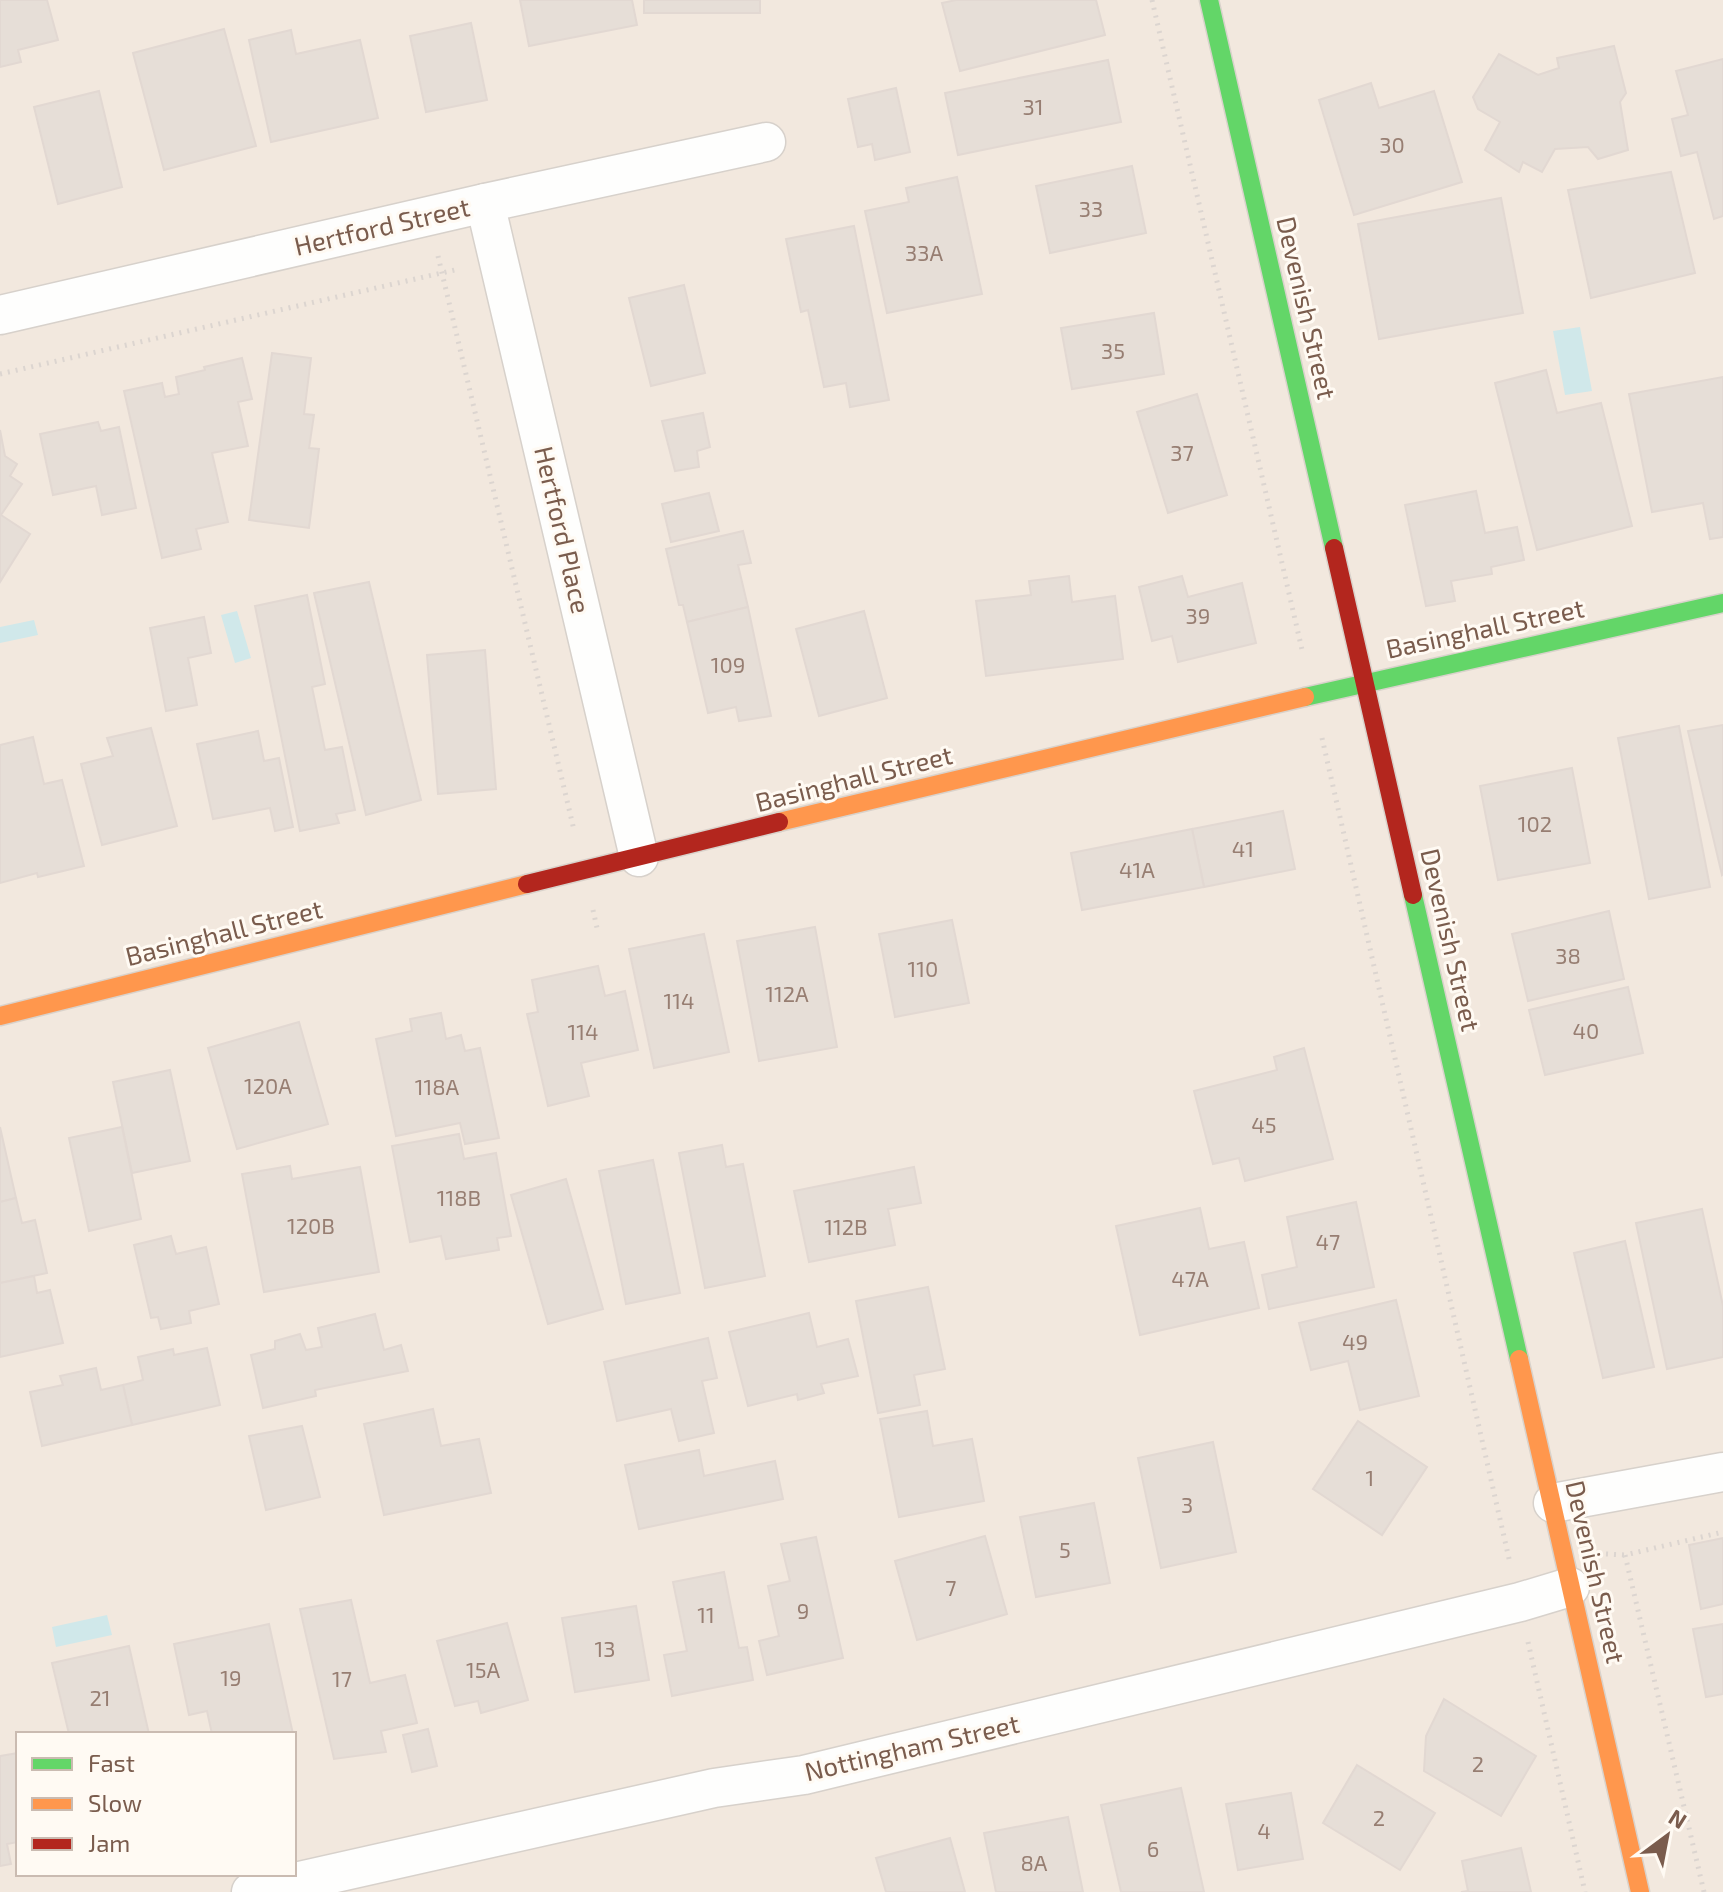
<svg xmlns="http://www.w3.org/2000/svg" width="1723" height="1892" viewBox="0 0 1723 1892" font-family="'Exo 2',sans-serif">
  <style>
    .residential { fill: #f2e8de; fill-rule: evenodd }
    .water { fill: #d0e8ea }
    .building { fill: #e6ded7; stroke: #e2d8d2; stroke-width: 2 }
    .lines { fill: none; stroke-linecap: round; stroke-linejoin: round }
    .street-casing { stroke: #d7d1cb; stroke-width: 41 }
    .fast-casing { stroke: #d9d2cb; stroke-width: 21 }
    .slow-casing { stroke: #d9d2cb; stroke-width: 21 }
    .jam-casing { stroke: #d9d2cb; stroke-width: 21 }
    .path { stroke: #dcd5d0; stroke-width: 5; stroke-dasharray: 2 6; stroke-linecap: butt }
    .street { stroke: #fefefd; stroke-width: 38 }
    .fast { stroke: #63d668; stroke-width: 18 }
    .slow { stroke: #ff974d; stroke-width: 18 }
    .jam { stroke: #b3261e; stroke-width: 18 }
    .labels { text-anchor: middle; stroke-width: 6; stroke-linejoin: round; paint-order: stroke }
    .number-label { font-size: 22px; fill: #977e72 }
    .street-label { font-size: 26px; fill: #7a5c4d; stroke: #fffaf3 }
  </style>
  <rect width="100%" height="100%" fill="#f9f5f0"/>
  <path class="residential" d="M0 0H1723V1892H0ZM18 1734H294V1874H18Z"/>
  <g class="water">
    <polygon points="1580,327 1592,391 1565,395 1553,331"/>
    <polygon points="237,611 251,658 235,663 221,615"/>
    <polygon points="34,620 38,635 0,643 0,627"/>
    <polygon points="107,1615 112,1635 56,1647 52,1627"/>
  </g>
  <g class="building">
    <polygon points="0,0 47,0 58,40 18,50 21,62 0,67"/>
    <polygon points="520,0 632,0 637,25 529,46"/>
    <rect x="644" y="0" width="116" height="13"/>
    <polygon points="956,0 1096,0 1105,35 960,71 942,3"/>
    <polygon points="471,23 487,100 426,112 410,36"/>
    <polygon points="224,29 256,146 164,170 133,53"/>
    <polygon points="291,30 296,54 360,40 378,118 271,142 249,40"/>
    <polygon points="1614,46 1626,93 1620,102 1628,150 1598,159 1588,147 1555,149 1542,172 1523,162 1519,172 1485,150 1500,122 1478,109 1473,97 1499,54 1538,75 1559,68 1557,58"/>
    <polygon points="1723,59 1723,216 1714,219 1697,152 1681,156 1672,119 1688,115 1676,71"/>
    <polygon points="1108,60 1121,122 958,155 945,93"/>
    <polygon points="1371,83 1379,108 1434,91 1462,182 1354,215 1319,100"/>
    <polygon points="896,88 910,152 875,160 872,144 858,147 848,99"/>
    <polygon points="99,91 122,187 58,204 34,107"/>
    <polygon points="1132,166 1146,233 1050,253 1036,186"/>
    <polygon points="1671,172 1695,273 1591,298 1568,190"/>
    <polygon points="957,177 982,294 887,313 865,211 909,202 906,188"/>
    <polygon points="1501,198 1523,313 1379,339 1358,224"/>
    <polygon points="854,226 889,400 850,407 846,383 824,387 808,310 801,312 786,239"/>
    <polygon points="684,285 705,373 651,386 629,298"/>
    <polygon points="1154,313 1164,374 1072,389 1061,328"/>
    <polygon points="272,353 311,358 304,414 314,415 309,448 319,449 309,528 249,520"/>
    <polygon points="242,358 252,399 238,402 248,446 212,453 228,522 196,529 201,549 162,558 124,391 162,383 165,397 179,394 176,377 205,370 204,367"/>
    <polygon points="1546,370 1557,413 1601,403 1632,526 1537,550 1495,383"/>
    <polygon points="1723,377 1723,537 1710,539 1703,503 1652,512 1629,394"/>
    <polygon points="1197,394 1227,495 1168,513 1137,412"/>
    <polygon points="703,413 710,447 697,451 699,467 675,471 662,421"/>
    <polygon points="98,422 101,431 119,427 136,508 102,515 96,486 53,495 40,434"/>
    <polygon points="0,430 5,456 17,464 10,476 22,484 1,515 30,534 0,582"/>
    <polygon points="1476,491 1485,533 1517,527 1524,560 1491,567 1492,574 1451,581 1455,601 1426,606 1405,505"/>
    <polygon points="709,493 719,531 671,542 662,504"/>
    <polygon points="743,531 751,563 738,565 748,607 687,622 683,605 679,605 666,549"/>
    <polygon points="1069,576 1072,602 1115,596 1123,659 986,676 976,601 1031,595 1029,581"/>
    <polygon points="1182,576 1188,597 1242,583 1256,643 1178,662 1172,636 1152,641 1139,587"/>
    <polygon points="369,582 421,800 366,815 314,593"/>
    <polygon points="307,595 325,684 312,687 325,750 342,747 355,810 336,814 339,823 300,831 255,606"/>
    <polygon points="748,607 771,716 739,721 736,707 708,713 687,622"/>
    <polygon points="864,611 887,698 819,716 796,629"/>
    <polygon points="204,617 211,653 188,658 197,705 166,711 150,628"/>
    <polygon points="485,650 496,789 438,794 427,655"/>
    <polygon points="1723,725 1723,874 1722,875 1688,731"/>
    <polygon points="1679,726 1710,887 1649,899 1618,738"/>
    <polygon points="151,728 177,826 102,845 81,764 113,756 107,738"/>
    <polygon points="258,731 264,761 279,758 293,827 275,831 270,808 213,819 197,744"/>
    <polygon points="33,737 44,784 62,780 84,866 38,877 37,873 0,883 0,745"/>
    <polygon points="1572,768 1590,863 1498,880 1480,786"/>
    <polygon points="1283,811 1295,869 1204,887 1192,829"/>
    <polygon points="1192,829 1204,887 1082,910 1071,853"/>
    <polygon points="1609,911 1624,979 1528,1001 1512,934"/>
    <polygon points="952,920 969,1003 895,1017 879,934"/>
    <polygon points="815,927 837,1047 759,1061 737,941"/>
    <polygon points="704,934 729,1052 654,1068 629,949"/>
    <polygon points="598,966 605,996 625,991 638,1050 581,1063 589,1096 548,1106 527,1014 538,1012 532,980"/>
    <polygon points="1628,987 1643,1053 1545,1075 1529,1010"/>
    <polygon points="441,1013 446,1039 461,1035 465,1051 480,1048 499,1138 465,1144 460,1123 396,1136 376,1039 412,1031 410,1019"/>
    <polygon points="299,1022 328,1124 237,1149 208,1048"/>
    <polygon points="1304,1048 1333,1159 1245,1181 1239,1158 1213,1164 1194,1091 1277,1070 1274,1057"/>
    <polygon points="170,1070 190,1161 132,1173 113,1082"/>
    <polygon points="0,1127 16,1198 0,1202"/>
    <polygon points="122,1127 141,1219 89,1231 69,1138"/>
    <polygon points="459,1134 464,1159 496,1153 511,1236 497,1238 499,1250 446,1259 441,1236 410,1242 392,1146"/>
    <polygon points="722,1145 726,1167 743,1164 765,1276 705,1288 679,1153"/>
    <polygon points="653,1160 680,1293 626,1304 599,1171"/>
    <polygon points="290,1166 292,1179 360,1167 379,1272 264,1292 242,1174"/>
    <polygon points="914,1167 921,1203 888,1209 895,1245 809,1262 794,1191"/>
    <polygon points="566,1179 603,1309 548,1324 511,1195"/>
    <polygon points="16,1198 22,1223 35,1220 47,1273 0,1283 0,1202"/>
    <polygon points="1356,1202 1374,1287 1269,1309 1262,1275 1297,1267 1287,1217"/>
    <polygon points="1200,1208 1209,1249 1244,1242 1259,1308 1140,1335 1116,1226"/>
    <polygon points="1702,1209 1723,1306 1723,1357 1667,1369 1636,1223"/>
    <polygon points="171,1236 176,1254 206,1247 219,1304 189,1311 191,1323 161,1329 158,1317 151,1318 134,1245"/>
    <polygon points="1625,1241 1654,1367 1603,1378 1574,1253"/>
    <polygon points="34,1276 37,1293 50,1290 63,1343 0,1357 0,1283"/>
    <polygon points="928,1287 945,1369 914,1375 920,1405 878,1413 856,1301"/>
    <polygon points="1396,1300 1419,1396 1360,1410 1348,1361 1311,1370 1299,1323"/>
    <polygon points="809,1313 817,1347 848,1339 858,1376 821,1384 824,1393 798,1400 797,1394 748,1406 729,1332"/>
    <polygon points="375,1314 384,1350 401,1345 408,1371 315,1390 316,1396 263,1408 251,1355 275,1349 275,1341 300,1334 306,1350 322,1347 318,1328"/>
    <polygon points="708,1338 717,1378 702,1381 714,1433 679,1441 671,1409 617,1421 604,1362"/>
    <polygon points="207,1348 220,1405 132,1425 123,1385 143,1380 138,1357 173,1349 174,1355"/>
    <polygon points="96,1368 101,1390 123,1385 132,1425 42,1446 30,1392 63,1385 60,1376"/>
    <polygon points="433,1409 441,1446 479,1439 491,1493 384,1515 364,1424"/>
    <polygon points="927,1411 933,1446 972,1439 984,1501 899,1517 880,1419"/>
    <polygon points="1358,1421 1427,1467 1382,1535 1313,1489"/>
    <polygon points="302,1426 320,1497 266,1510 249,1436"/>
    <polygon points="1213,1442 1236,1552 1161,1568 1138,1458"/>
    <polygon points="699,1450 704,1476 775,1461 783,1499 639,1529 625,1465"/>
    <polygon points="1094,1503 1110,1583 1036,1597 1020,1517"/>
    <polygon points="985,1536 1007,1614 917,1640 895,1561"/>
    <polygon points="816,1537 843,1658 767,1675 759,1641 779,1636 768,1586 790,1581 781,1544"/>
    <polygon points="1723,1538 1723,1604 1701,1609 1689,1545"/>
    <polygon points="724,1572 739,1648 747,1647 753,1680 672,1696 664,1655 687,1651 673,1582"/>
    <polygon points="351,1600 370,1683 405,1675 417,1723 381,1731 386,1752 334,1759 300,1609"/>
    <polygon points="636,1606 649,1680 575,1692 562,1618"/>
    <polygon points="507,1623 528,1700 481,1713 478,1701 455,1706 437,1641"/>
    <polygon points="269,1624 293,1734 212,1734 207,1711 189,1715 174,1644"/>
    <polygon points="1723,1624 1723,1694 1706,1697 1693,1629"/>
    <polygon points="129,1646 149,1734 69,1734 52,1663"/>
    <polygon points="1444,1699 1536,1756 1501,1816 1424,1771 1426,1736"/>
    <polygon points="428,1729 437,1766 412,1772 403,1735"/>
    <polygon points="18,1753 18,1842 7,1844 11,1864 0,1866 0,1756"/>
    <polygon points="1357,1765 1435,1813 1400,1870 1323,1823"/>
    <polygon points="1181,1788 1204,1892 1121,1892 1101,1805"/>
    <polygon points="1291,1793 1303,1859 1238,1870 1226,1804"/>
    <polygon points="1068,1817 1083,1892 996,1892 984,1833"/>
    <polygon points="950,1838 965,1892 886,1892 876,1858"/>
    <polygon points="1521,1848 1531,1892 1461,1892 1468,1891 1462,1861"/>
  </g>
  <g class="lines">
    <defs>
      <g id="street">
        <polyline points="485,203 639,857"/>
        <polyline points="0,315 485,203 766,142"/>
        <polyline points="1553,1503 1723,1472"/>
        <polyline points="251,1892 714,1788 804,1775 1520,1602 1570,1587"/>
      </g>
      <g id="fast">
        <polyline points="1209,0 1334,548"/>
        <polyline points="1305,697 1723,603"/>
        <polyline points="1413,895 1519,1359"/>
      </g>
      <g id="slow">
        <polyline points="779,822 1305,697"/>
        <polyline points="0,1016 527,884"/>
        <polyline points="1519,1359 1640,1892"/>
      </g>
      <g id="jam">
        <polyline points="1334,548 1413,895"/>
        <polyline points="527,884 779,822"/>
      </g>
    </defs>
    <use href="#street" class="street-casing"/>
    <use href="#fast" class="fast-casing"/>
    <use href="#slow" class="slow-casing"/>
    <use href="#jam" class="jam-casing"/>
    <g class="path">
      <polyline points="1152,0 1303,654"/>
      <polyline points="438,256 574,830"/>
      <polyline points="0,374 459,269"/>
      <polyline points="1322,738 1510,1563"/>
      <polyline points="593,910 597,928"/>
      <polyline points="1606,1554 1625,1555"/>
      <polyline points="1528,1642 1585,1892"/>
      <polyline points="1704,1892 1625,1555 1723,1532"/>
    </g>
    <use href="#street" class="street"/>
    <use href="#fast" class="fast"/>
    <use href="#slow" class="slow"/>
    <use href="#jam" class="jam"/>
  </g>
  <g class="labels">
    <g class="number-label">
      <text x="1033" y="115">31</text>
      <text x="1392" y="153">30</text>
      <text x="1091" y="217">33</text>
      <text x="924" y="261">33A</text>
      <text x="1113" y="359">35</text>
      <text x="1182" y="461">37</text>
      <text x="1198" y="624">39</text>
      <text x="728" y="673">109</text>
      <text x="1535" y="832">102</text>
      <text x="1243" y="857">41</text>
      <text x="1137" y="878">41A</text>
      <text x="1568" y="964">38</text>
      <text x="923" y="977">110</text>
      <text x="787" y="1002">112A</text>
      <text x="679" y="1009">114</text>
      <text x="1586" y="1039">40</text>
      <text x="583" y="1040">114</text>
      <text x="268" y="1094">120A</text>
      <text x="437" y="1095">118A</text>
      <text x="1264" y="1133">45</text>
      <text x="459" y="1206">118B</text>
      <text x="311" y="1234">120B</text>
      <text x="846" y="1235">112B</text>
      <text x="1328" y="1250">47</text>
      <text x="1190" y="1287">47A</text>
      <text x="1355" y="1350">49</text>
      <text x="1370" y="1486">1</text>
      <text x="1187" y="1513">3</text>
      <text x="1065" y="1558">5</text>
      <text x="951" y="1596">7</text>
      <text x="803" y="1619">9</text>
      <text x="706" y="1623">11</text>
      <text x="605" y="1657">13</text>
      <text x="483" y="1678">15A</text>
      <text x="231" y="1686">19</text>
      <text x="342" y="1687">17</text>
      <text x="100" y="1706">21</text>
      <text x="1478" y="1772">2</text>
      <text x="1379" y="1826">2</text>
      <text x="1264" y="1839">4</text>
      <text x="1153" y="1857">6</text>
      <text x="1034" y="1871">8A</text>
    </g>
    <g class="street-label">
      <text transform="translate(382 227) rotate(-13)" y="9">Hertford Street</text>
      <text transform="translate(1306 308) rotate(77)" y="9">Devenish Street</text>
      <text transform="translate(562 530) rotate(77)" y="9">Hertford Place</text>
      <text transform="translate(1485 629) rotate(-12)" y="9">Basinghall Street</text>
      <text transform="translate(854 779) rotate(-14)" y="9">Basinghall Street</text>
      <text transform="translate(224 933) rotate(-14)" y="9">Basinghall Street</text>
      <text transform="translate(1450 940) rotate(77)" y="9">Devenish Street</text>
      <text transform="translate(1595 1572) rotate(77)" y="9">Devenish Street</text>
      <text transform="translate(912 1748) rotate(-13)" y="9">Nottingham Street</text>
    </g>
  </g>
  <rect x="16" y="1732" width="280" height="144" fill="#fffaf3" stroke="#cabbb1" stroke-width="2"/>
  <rect x="32" y="1758" width="40" height="12" fill="#63d668" stroke="#cabbb1" stroke-width="2"/>
  <text x="88" y="1772" font-size="24" fill="#7a5c4d">Fast</text>
  <rect x="32" y="1798" width="40" height="12" fill="#ff974d" stroke="#cabbb1" stroke-width="2"/>
  <text x="88" y="1812" font-size="24" fill="#7a5c4d">Slow</text>
  <rect x="32" y="1838" width="40" height="12" fill="#b3261e" stroke="#cabbb1" stroke-width="2"/>
  <text x="88" y="1852" font-size="24" fill="#7a5c4d">Jam</text>
  <g transform="translate(1667 1836) rotate(32)" stroke="#fffaf3" stroke-width="6" paint-order="stroke">
  <path d="M0-6L14 30L0 20L-14 30Z" fill="#7a5c4d"/>
  <text y="-12" font-size="22" font-weight="bold" text-anchor="middle" fill="#7a5c4d">N</text>
  </g>
</svg>
